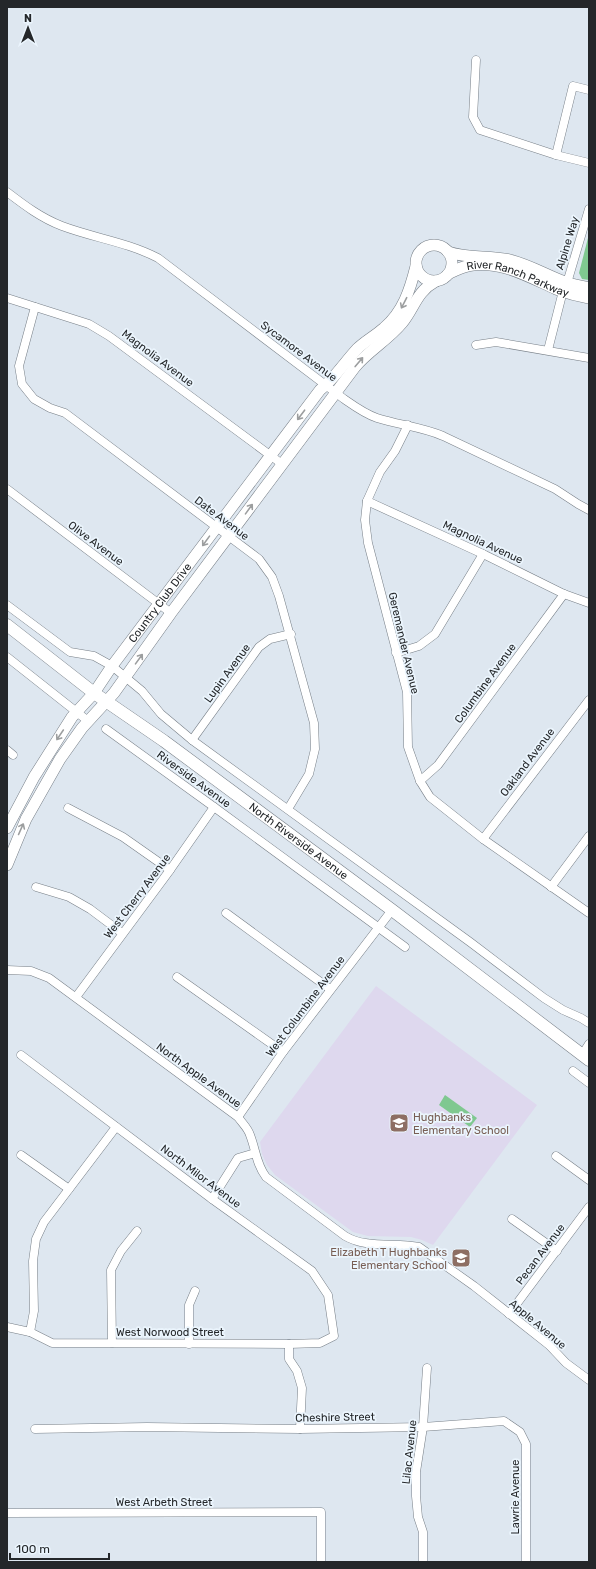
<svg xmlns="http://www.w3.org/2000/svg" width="596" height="1569" viewBox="0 0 596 1569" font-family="Rubik,sans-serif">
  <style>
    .education { fill: #ded8ee }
    .green { fill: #7fc890 }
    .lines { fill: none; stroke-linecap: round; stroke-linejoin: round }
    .street-casing { stroke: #777f87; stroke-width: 9 }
    .secondary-casing { stroke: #777f87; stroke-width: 12 }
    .primary-casing { stroke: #777f87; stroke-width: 13 }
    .street { stroke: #fff; stroke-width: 8 }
    .secondary { stroke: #fff; stroke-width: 11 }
    .primary { stroke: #fff; stroke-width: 12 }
    .oneway { stroke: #9c9e9f }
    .labels { text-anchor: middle; stroke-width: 3.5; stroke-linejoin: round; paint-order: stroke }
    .street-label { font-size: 11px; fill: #24272a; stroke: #ebf5fd }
    .education-label { font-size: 11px; fill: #785e54; stroke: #ebf5fd; text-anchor: start }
  </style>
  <rect width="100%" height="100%" fill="#dee7f0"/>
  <polygon class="education" points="376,986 537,1105 433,1245 422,1240 411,1237 368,1236 353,1232 275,1175 267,1165 262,1154 260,1142"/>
  <g class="green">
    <polygon points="589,234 589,280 582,279 579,273"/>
    <polygon points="445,1095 477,1118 470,1127 439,1105"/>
  </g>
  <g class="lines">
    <defs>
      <g id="street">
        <polyline points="476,60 473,117 480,130 556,155 589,163"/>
        <polyline points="556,155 573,86 589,90"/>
        <path d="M7 192C24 205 41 218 62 226 94 238 127 242 158 258L344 399C354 406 365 414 377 418 399 425 422 427 443 436L555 489 578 504 589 510"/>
        <polyline points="567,283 589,209"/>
        <polyline points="7,298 89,324 109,336 282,464"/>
        <polyline points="35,307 19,366 22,384 34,399 50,408 65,413 259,559 272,577 279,596 314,723 315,749 309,774 288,809"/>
        <polyline points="476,345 496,342 589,358"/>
        <polyline points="548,350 563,291"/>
        <polyline points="408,425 395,451 380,472 367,501 365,520 368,543 407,692 408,747 420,781 430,797 483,839 589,913"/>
        <polyline points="7,489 171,613"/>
        <polyline points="367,501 483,554 564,594 589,603"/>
        <polyline points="7,605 70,652 94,656 112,666 142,691 161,714 192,740 470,942 544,998 563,1010 581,1018 589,1023"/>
        <polyline points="396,653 419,646 435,634 483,554"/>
        <polyline points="7,657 88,721"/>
        <polyline points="106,729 214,807 405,947"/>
        <polyline points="192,740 259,647 270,639 291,634"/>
        <polyline points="7,750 13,755"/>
        <polyline points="420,781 438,765 564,594"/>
        <polyline points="68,808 123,837 170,870"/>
        <polyline points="483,839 589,700"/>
        <polyline points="36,887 69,897 90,909 122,933"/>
        <polyline points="551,887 589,836"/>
        <polyline points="226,913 330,989"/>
        <path d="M7 970 31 971 49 978 238 1117C242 1123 248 1128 250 1135 256 1150 256 1164 266 1177L345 1236C367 1249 395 1242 419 1247L474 1286 549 1345 566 1363 589 1380"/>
        <polyline points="177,977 283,1052"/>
        <polyline points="76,997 170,870 214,807"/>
        <polyline points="582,1055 589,1044"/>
        <polyline points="573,1071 589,1083"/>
        <polyline points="238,1117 283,1052 392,910"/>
        <polyline points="21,1155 69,1189"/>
        <polyline points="556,1156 589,1180"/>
        <polyline points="212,1199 238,1158 255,1153"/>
        <polyline points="512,1219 557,1251"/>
        <polyline points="509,1314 589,1207"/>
        <polyline points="7,1327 30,1332 52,1343 289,1344 320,1343 334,1336 328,1295 312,1271 212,1199 21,1055"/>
        <polyline points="30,1332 34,1311 33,1261 36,1239 44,1222 116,1127"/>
        <polyline points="112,1343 111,1270 121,1251 137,1231"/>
        <polyline points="189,1344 189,1305 195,1291"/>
        <polyline points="289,1344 289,1359 297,1371 302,1388 300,1429"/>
        <polyline points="35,1429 147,1427 300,1429 423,1427 504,1421 520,1432 526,1444 526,1562"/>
        <polyline points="7,1513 321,1512 321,1562"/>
        <polyline points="423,1562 423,1532 418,1517 416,1496 416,1472 423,1427 427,1368"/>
      </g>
      <g id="secondary">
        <circle cx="434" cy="263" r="18"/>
        <path d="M448 252C468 259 490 255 510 260 530 265 546 275 565 282 573 285 581 286 589 288"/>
        <path id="s1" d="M448 274C454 271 461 267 468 266 499 259 529 277 556 289 567 293 578 296 589 298"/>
        <path id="s2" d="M7 828 34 777 72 717 94 693 112 666 320 390C335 378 344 363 357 349 365 341 375 336 384 328 403 312 410 290 416 266"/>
        <path d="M7 865 26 819 60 759 82 728 114 693 171 613 355 367C368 351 388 340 402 323 415 307 416 292 436 281"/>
      </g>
      <g id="primary">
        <path id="s3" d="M7 625 94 693 164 741 392 910 589 1060"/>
      </g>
    </defs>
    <use href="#street" class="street-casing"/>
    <use href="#secondary" class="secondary-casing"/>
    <use href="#primary" class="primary-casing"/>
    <use href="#street" class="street"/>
    <use href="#secondary" class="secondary"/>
    <use href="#primary" class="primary"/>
  </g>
  <defs><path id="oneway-shaft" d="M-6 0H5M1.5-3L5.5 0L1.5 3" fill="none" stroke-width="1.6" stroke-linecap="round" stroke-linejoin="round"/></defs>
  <g class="oneway">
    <use href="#oneway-shaft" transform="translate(404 303) rotate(117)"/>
    <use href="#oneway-shaft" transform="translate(359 362) rotate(-50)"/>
    <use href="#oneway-shaft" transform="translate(301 415) rotate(127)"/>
    <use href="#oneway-shaft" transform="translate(249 509) rotate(-54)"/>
    <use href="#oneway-shaft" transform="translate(206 541) rotate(126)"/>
    <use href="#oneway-shaft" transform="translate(139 659) rotate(-54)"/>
    <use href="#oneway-shaft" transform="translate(60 735) rotate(124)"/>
    <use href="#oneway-shaft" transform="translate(21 829) rotate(-66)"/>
  </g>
  <defs>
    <symbol id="school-square" viewBox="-11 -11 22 22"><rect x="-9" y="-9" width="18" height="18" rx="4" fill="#8d6e63" stroke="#ebf5fd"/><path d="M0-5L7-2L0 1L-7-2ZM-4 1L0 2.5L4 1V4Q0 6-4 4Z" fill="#fff"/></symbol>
  </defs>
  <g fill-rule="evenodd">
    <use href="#school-square" x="388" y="1112" width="22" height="22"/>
    <use href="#school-square" x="450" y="1247" width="22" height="22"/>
  </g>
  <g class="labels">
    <g class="street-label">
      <text transform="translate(567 243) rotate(-73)" y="4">Alpine Way</text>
      <text dy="4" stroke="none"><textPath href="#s1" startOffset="74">River Ranch Parkway</textPath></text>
      <text transform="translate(299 351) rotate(37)" y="4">Sycamore Avenue</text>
      <text transform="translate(158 358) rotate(37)" y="4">Magnolia Avenue</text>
      <text transform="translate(222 518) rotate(37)" y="4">Date Avenue</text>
      <text transform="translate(483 542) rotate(25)" y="4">Magnolia Avenue</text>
      <text transform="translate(96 543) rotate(37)" y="4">Olive Avenue</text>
      <text dy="4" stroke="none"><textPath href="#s2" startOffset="273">Country Club Drive</textPath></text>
      <text transform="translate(404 643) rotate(77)" y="4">Geremander Avenue</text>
      <text transform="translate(227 673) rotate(-54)" y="4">Lupin Avenue</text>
      <text transform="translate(485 683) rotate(-54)" y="4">Columbine Avenue</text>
      <text transform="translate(527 762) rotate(-53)" y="4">Oakland Avenue</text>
      <text transform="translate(194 779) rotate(36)" y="4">Riverside Avenue</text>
      <text dy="4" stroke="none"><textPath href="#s3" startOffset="363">North Riverside Avenue</textPath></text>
      <text transform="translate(137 896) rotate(-53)" y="4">West Cherry Avenue</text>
      <text transform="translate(305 1006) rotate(-53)" y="4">West Columbine Avenue</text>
      <text transform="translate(199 1075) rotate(36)" y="4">North Apple Avenue</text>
      <text transform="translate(201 1176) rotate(37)" y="4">North Milor Avenue</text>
      <text transform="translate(540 1254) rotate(-53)" y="4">Pecan Avenue</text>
      <text transform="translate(538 1324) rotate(40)" y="4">Apple Avenue</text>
      <text x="170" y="1336">West Norwood Street</text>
      <text transform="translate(335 1417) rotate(-1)" y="4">Cheshire Street</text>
      <text transform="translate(409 1452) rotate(-84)" y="4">Lilac Avenue</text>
      <text transform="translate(515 1497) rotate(-90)" y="4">Lawrie Avenue</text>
      <text x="164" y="1506">West Arbeth Street</text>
    </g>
    <g class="education-label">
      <text x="413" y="1121">Hughbanks<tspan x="413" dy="13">Elementary School</tspan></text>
      <text x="447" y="1256" text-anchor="end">Elizabeth T Hughbanks<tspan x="447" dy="13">Elementary School</tspan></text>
    </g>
  </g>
  <rect width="596" height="1569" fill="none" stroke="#24272a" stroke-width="16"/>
  <g transform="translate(28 28)" stroke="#ebf5fd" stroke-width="3" paint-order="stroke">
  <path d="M0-3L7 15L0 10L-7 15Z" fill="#24272a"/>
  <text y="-6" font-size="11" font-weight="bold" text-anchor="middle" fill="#24272a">N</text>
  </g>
  <path d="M10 1553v6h99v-6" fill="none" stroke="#24272a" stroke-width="2"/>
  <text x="16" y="1553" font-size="12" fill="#24272a" stroke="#ebf5fd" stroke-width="3" paint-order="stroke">100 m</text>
</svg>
